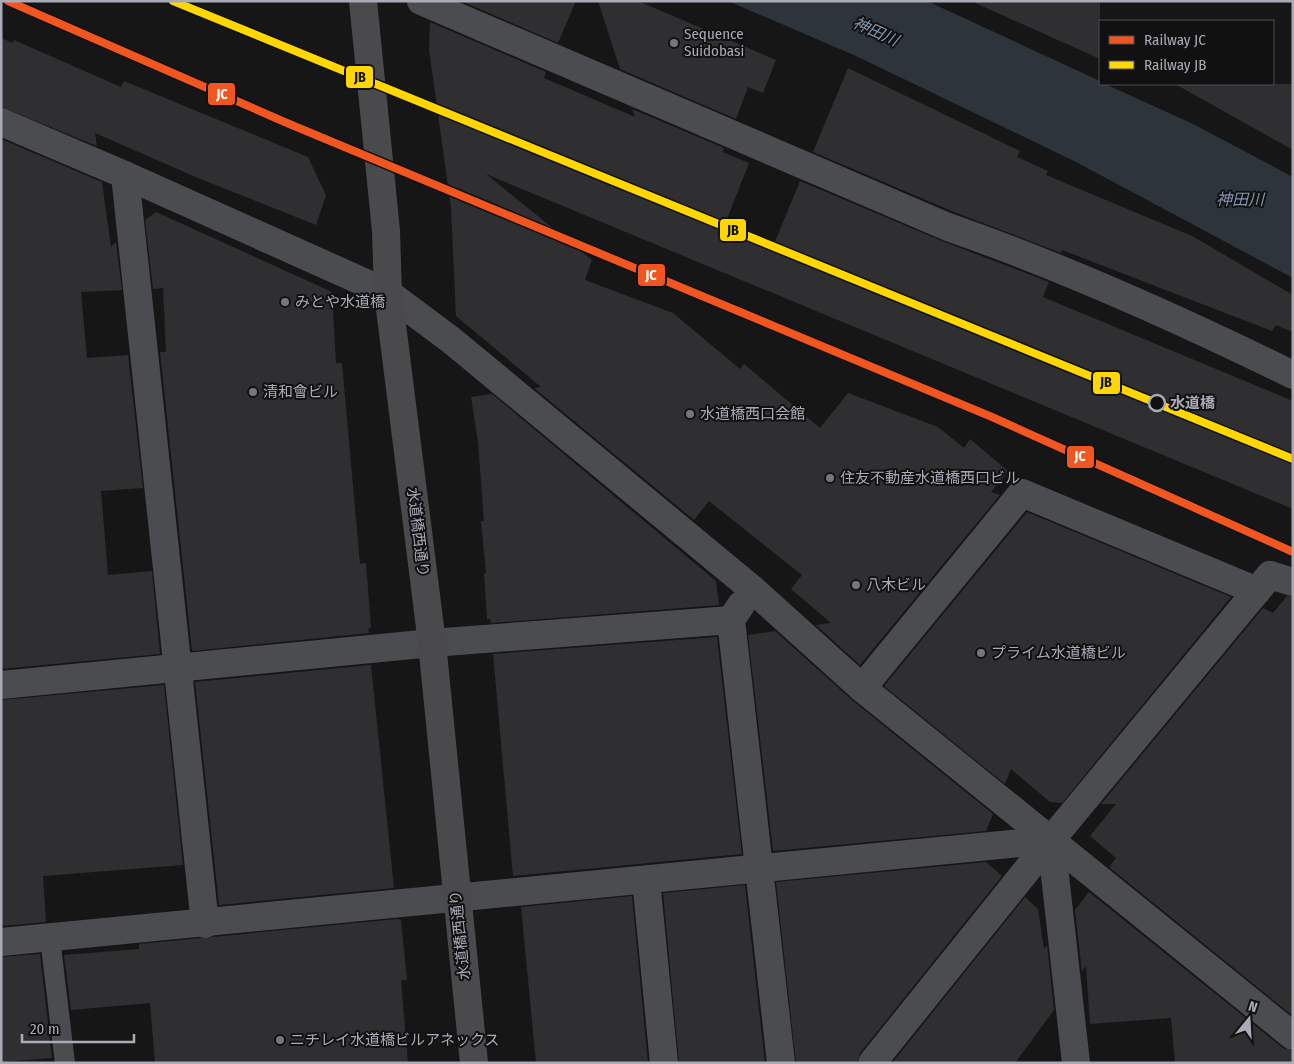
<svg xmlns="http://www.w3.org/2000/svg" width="1294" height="1064" viewBox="0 0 1294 1064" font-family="'Fira Sans Condensed','Noto Sans JP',sans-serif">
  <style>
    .water { fill: #2e343b }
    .building { fill: #2f2f31 }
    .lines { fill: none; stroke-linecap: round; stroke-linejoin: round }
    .lane { stroke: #4b4c4f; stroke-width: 20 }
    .street { stroke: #4b4c4f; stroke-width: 28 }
    .secondary { stroke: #4a4a4d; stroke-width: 28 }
    .rail-1-casing { stroke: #111112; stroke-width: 11 }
    .rail-2-casing { stroke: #111112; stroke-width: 11 }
    .rail-1 { stroke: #f15620; stroke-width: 8 }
    .rail-2 { stroke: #ffd700; stroke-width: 8 }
    .poi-dot { fill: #76777e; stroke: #111112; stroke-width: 2 }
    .stop-dot { fill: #111112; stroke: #a9abb6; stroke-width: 2.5 }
    .labels { text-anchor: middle; stroke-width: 4; stroke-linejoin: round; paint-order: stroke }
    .poi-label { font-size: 15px; fill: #a9abb6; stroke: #111112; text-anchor: start }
    .stop-label { font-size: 15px; font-weight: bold; fill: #a9abb6; stroke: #111112; text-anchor: start }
    .street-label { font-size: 15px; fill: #a9abb6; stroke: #111112 }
    .water-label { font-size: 16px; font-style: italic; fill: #8395ae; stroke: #111112 }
    .line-badge { stroke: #111112; stroke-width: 2 }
    .badge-label { font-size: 14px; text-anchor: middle; font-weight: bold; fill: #fff }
    .pale-badge-label { font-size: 14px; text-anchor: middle; font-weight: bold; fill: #111 }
  </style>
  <rect width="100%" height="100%" fill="#161617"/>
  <polygon class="water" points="728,1 927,1 1100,81 1100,84 1105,84 1193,124 1293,177 1293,278 1076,162 856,56"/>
  <g class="building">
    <polygon points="461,1 576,1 558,43"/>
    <polygon points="598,1 638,1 776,60 763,93 748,87 736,119 620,69"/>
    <polygon points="971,1 1100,1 1100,59"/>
    <polygon points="430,22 546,72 544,78 635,117 632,109 724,148 722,152 749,163 723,229 772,249 800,181 942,241 1049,282 1043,297 1293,401 1293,509 486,174 592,260 585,280 673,313 740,369 744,364 820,428 848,393 938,427 964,448 970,439 1008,471 991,492 1000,495 860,665 816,625 831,623 791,589 802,575 709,501 694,520 534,388 541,387 456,316 451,208 429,49"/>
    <polygon points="1,38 13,43 14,40 121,87 124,81 308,157 326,195 316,225 198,178 95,133 97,146 1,107"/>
    <polygon points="848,68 1020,151 1017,157 1048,171 1046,175 1192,236 1293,295 1293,332 1276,325 1272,331 1062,250 1061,253 954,212 813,152"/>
    <polygon points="1175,84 1293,84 1293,150"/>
    <polygon points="1,139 102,182 111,247 116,242 122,290 81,292 87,358 128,355 143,488 101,491 108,575 152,571 160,654 1,669"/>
    <polygon points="156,212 332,292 336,363 342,363 360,564 366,563 371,628 368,629 369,633 192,651 160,352 166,352 163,288 153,289 145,220"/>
    <polygon points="492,394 716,581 719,605 491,623 490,619 487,619 484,573 486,573 481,521 484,521 478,442 471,397"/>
    <polygon points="1027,512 1231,597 1062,803 1050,802 1011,769 1005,784 884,686"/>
    <polygon points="1287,596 1293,597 1293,1016 1109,867 1116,858 1090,836 1116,804 1101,804 1263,608 1273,613"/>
    <polygon points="775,631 852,700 993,814 986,831 773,851 748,635"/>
    <polygon points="717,637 742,854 513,876 493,654"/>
    <polygon points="371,665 394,888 219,905 195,682"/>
    <polygon points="164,685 183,865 43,876 46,922 1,926 1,700"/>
    <polygon points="986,862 1002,876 860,1053 857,1063 796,1063 776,882"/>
    <polygon points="745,885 765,1063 679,1063 663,893"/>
    <polygon points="1089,892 1283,1048 1293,1051 1293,1063 1175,1063 1171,1018 1090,1024 1086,966 1082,972 1075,910"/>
    <polygon points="632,896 648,1063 536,1063 521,907"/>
    <polygon points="1025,897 1038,909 1044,949 1047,945 1054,1010 1015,1063 892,1063"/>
    <polygon points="397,919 401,920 407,980 401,980 408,1063 155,1063 150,1003 71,1010 64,955 139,949 139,944"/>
    <polygon points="40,954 52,1058 1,1062 1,957"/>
  </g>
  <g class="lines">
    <polyline class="lane" points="50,938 65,1063"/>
    <g class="street">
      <path d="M421 1 948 227C1066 268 1181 320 1293 375"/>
      <polyline points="1,122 125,175 388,293 451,340 751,588 862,688 1293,1036"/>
      <polyline points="125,175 205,924"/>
      <polyline points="741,605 731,620 781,1063"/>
      <polyline points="1,685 432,643 731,620"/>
      <polyline points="862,688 1022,493 1257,591"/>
      <polyline points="646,880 664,1063"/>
      <polyline points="1,942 1051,840 1076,1063"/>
      <polyline points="872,1063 1051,840 1270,575 1293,582"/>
    </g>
    <polyline class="secondary" points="363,1 386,231 388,293 432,643 474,1063"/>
    <defs>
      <polyline id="rail-1" points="8,1 287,123 992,417 1293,552"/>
      <polyline id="rail-2" points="173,1 1293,459"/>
    </defs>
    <use href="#rail-1" class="rail-1-casing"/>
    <use href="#rail-2" class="rail-2-casing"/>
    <use href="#rail-1" class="rail-1"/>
    <use href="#rail-2" class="rail-2"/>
  </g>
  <g class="poi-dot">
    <circle cx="674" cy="43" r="5"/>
    <circle cx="285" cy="302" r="5"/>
    <circle cx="253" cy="392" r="5"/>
    <circle cx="690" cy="414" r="5"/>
    <circle cx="830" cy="478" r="5"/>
    <circle cx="856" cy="585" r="5"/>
    <circle cx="981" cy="653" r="5"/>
    <circle cx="280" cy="1040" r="5"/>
  </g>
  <circle class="stop-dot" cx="1157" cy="403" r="8"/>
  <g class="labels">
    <g class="poi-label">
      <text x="684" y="39">Sequence<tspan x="684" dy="17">Suidobasi</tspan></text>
      <text x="295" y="307">みとや水道橋</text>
      <text x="263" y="397">清和會ビル</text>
      <text x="700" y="419">水道橋西口会館</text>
      <text x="840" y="483">住友不動産水道橋西口ビル</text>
      <text x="866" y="590">八木ビル</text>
      <text x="991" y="658">プライム水道橋ビル</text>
      <text x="290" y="1045">ニチレイ水道橋ビルアネックス</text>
    </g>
    <g class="stop-label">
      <text x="1170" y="408">水道橋</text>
    </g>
    <g class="street-label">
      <text transform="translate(418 532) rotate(83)" y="5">水道橋西通り</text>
      <text transform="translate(460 935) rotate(-96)" y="5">水道橋西通り</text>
    </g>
    <g class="water-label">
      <text transform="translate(876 31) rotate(24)" y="6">神田川</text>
      <text x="1240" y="205">神田川</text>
    </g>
  </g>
  <g class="line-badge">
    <rect x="345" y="65" width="29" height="24" rx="5" fill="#ffd700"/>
    <rect x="207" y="82" width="29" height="24" rx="5" fill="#f15620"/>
    <rect x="719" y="218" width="28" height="24" rx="5" fill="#ffd700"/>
    <rect x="637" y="263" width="29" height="24" rx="5" fill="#f15620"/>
    <rect x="1092" y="371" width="29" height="24" rx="5" fill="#ffd700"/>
    <rect x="1066" y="445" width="29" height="24" rx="5" fill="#f15620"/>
  </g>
  <g class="badge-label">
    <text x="222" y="99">JC</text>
    <text x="651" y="280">JC</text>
    <text x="1080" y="461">JC</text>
  </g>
  <g class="pale-badge-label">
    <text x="360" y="82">JB</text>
    <text x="733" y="235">JB</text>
    <text x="1106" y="387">JB</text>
  </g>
  <rect width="1294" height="1064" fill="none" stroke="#a9abb6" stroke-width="5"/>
  <rect x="1099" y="20" width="175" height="65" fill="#111112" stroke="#4e4f54"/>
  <rect x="1109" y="36" width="25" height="8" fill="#f15620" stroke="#4e4f54"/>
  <text x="1144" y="45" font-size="15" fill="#a9abb6">Railway JC</text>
  <rect x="1109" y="61" width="25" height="8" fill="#ffd700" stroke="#4e4f54"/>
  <text x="1144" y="70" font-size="15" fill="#a9abb6">Railway JB</text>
  <g transform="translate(1249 1019) rotate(18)" stroke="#111112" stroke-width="4" paint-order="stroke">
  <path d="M0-4L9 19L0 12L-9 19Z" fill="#a9abb6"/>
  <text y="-8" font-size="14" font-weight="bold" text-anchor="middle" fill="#a9abb6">N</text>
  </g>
  <path d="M22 1034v8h112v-8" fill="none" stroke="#a9abb6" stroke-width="2.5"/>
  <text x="30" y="1034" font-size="15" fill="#a9abb6" stroke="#111112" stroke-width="4" paint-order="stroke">20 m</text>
</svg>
